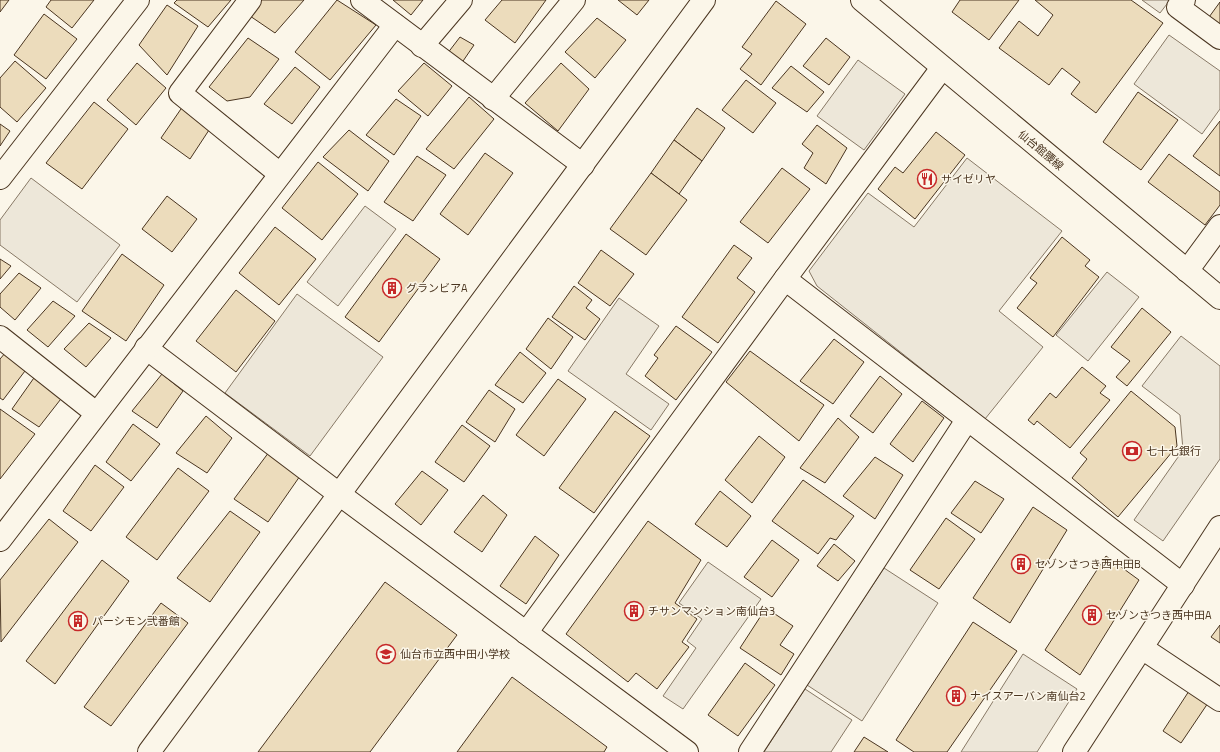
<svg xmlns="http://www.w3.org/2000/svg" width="1220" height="752" viewBox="0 0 1220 752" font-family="'Titillium Web','Noto Sans JP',sans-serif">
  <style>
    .parking { fill: #ede7d9; stroke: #887966 }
    .building { fill: #ecdcbc; stroke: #4a3520 }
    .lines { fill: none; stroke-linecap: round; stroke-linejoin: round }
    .street-casing { stroke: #4a3520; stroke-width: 24 }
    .secondary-casing { stroke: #4a3520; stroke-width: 24 }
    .street { stroke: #fbf6e9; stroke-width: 22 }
    .secondary { stroke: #fbf6e9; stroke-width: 22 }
    .labels { text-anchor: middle; stroke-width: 3; stroke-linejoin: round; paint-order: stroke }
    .street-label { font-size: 11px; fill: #4a3520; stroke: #fbf6e9 }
    .poi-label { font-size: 11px; fill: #4a3520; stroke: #fbf6e9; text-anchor: start }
  </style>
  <rect width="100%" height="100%" fill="#fbf6e9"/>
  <g class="parking">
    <polygon points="1142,0 1170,0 1160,13"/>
    <polygon points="1169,35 1220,71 1220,109 1202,134 1134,84"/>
    <polygon points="858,60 905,94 864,150 817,116"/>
    <polygon points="967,158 1062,231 999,311 1043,347 985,419 817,286 809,271 868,193 914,227"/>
    <polygon points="31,178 120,245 77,302 0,245 0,220"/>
    <polygon points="365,206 396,229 338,306 307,282"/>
    <polygon points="1107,272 1139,297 1088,361 1056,335"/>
    <polygon points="297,294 383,357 310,456 225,393"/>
    <polygon points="619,298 659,326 626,374 669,404 651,430 568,371"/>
    <polygon points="1181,336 1220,366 1220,459 1163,541 1134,520 1183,450 1180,415 1142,386"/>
    <polygon points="708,562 761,599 683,709 663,696 696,648 687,641 702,619 679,603"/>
    <polygon points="884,568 938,603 862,721 807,685"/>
    <polygon points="1023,654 1077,689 1037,752 961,752"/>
    <polygon points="805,689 852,720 831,752 764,752"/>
  </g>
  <g class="building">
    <polygon points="0,0 9,0 0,12"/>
    <polygon points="51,0 94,0 72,28 46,7"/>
    <polygon points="177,0 231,0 208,27 174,3"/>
    <polygon points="261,0 304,0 275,33 250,16"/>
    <polygon points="337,0 376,25 330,80 295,52"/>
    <polygon points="393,0 423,0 411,15"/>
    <polygon points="502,0 546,0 515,43 485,20"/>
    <polygon points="618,0 649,0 637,15"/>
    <polygon points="960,0 1019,0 989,40 952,12"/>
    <polygon points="1035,0 1131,0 1163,23 1096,113 1071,94 1080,82 1062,68 1049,85 999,48 1019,21 1038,36 1053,15"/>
    <polygon points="776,1 806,24 761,85 740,69 752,54 742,47"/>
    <polygon points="1220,2 1220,36 1204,24"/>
    <polygon points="167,5 198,26 167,75 139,45"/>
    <polygon points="44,14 77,39 46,79 14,55"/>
    <polygon points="597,18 626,40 595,78 565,52"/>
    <polygon points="460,37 474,45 461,64 447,54"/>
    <polygon points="248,38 279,59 250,97 227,101 209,87"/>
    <polygon points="826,38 850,57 829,85 803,66"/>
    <polygon points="15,61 46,88 17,122 0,107 0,78"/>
    <polygon points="137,63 166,88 136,125 107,100"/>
    <polygon points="424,63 452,86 428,116 398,91"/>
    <polygon points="561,63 589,89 558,131 525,103"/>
    <polygon points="791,66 824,92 807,112 772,88"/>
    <polygon points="295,67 320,87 292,124 264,104"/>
    <polygon points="746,80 776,103 753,133 722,110"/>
    <polygon points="1138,92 1178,120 1141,170 1103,142"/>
    <polygon points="469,97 494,119 454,169 426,149"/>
    <polygon points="396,99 421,116 394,155 366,135"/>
    <polygon points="94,102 128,129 82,189 46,163"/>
    <polygon points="183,106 211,127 190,159 161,138"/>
    <polygon points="697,108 725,128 702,161 674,140"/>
    <polygon points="1220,121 1220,176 1193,156"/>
    <polygon points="0,124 10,131 0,146"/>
    <polygon points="817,125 847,148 826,184 804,168 813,153 802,144"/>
    <polygon points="349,130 389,161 368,191 323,157"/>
    <polygon points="936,132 965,155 915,219 878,189 895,167 903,173"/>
    <polygon points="674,140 702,161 679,194 651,173"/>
    <polygon points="485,153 513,173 468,235 440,214"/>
    <polygon points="1169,154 1220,192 1220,205 1205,225 1148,182"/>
    <polygon points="417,156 446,175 413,221 384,202"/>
    <polygon points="318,162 358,194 322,240 282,208"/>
    <polygon points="782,168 810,189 768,243 740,222"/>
    <polygon points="651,173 687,200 646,255 610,229"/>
    <polygon points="167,196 197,219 172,252 142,229"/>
    <polygon points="275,227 316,259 279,305 239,273"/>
    <polygon points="406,234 440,259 379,342 345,317"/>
    <polygon points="1062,237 1090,260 1085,266 1099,277 1053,337 1017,308 1037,283 1030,278"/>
    <polygon points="734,245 752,258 737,278 755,292 718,343 682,317"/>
    <polygon points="601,250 634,274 610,306 578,283"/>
    <polygon points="122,254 164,285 126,341 82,311"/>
    <polygon points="0,259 11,266 0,279"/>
    <polygon points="19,273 41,288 15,320 0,307 0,294"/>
    <polygon points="574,286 592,300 586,308 600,319 585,340 552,317"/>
    <polygon points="236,290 275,321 236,372 196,341"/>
    <polygon points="53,301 75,316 48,347 27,330"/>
    <polygon points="1142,308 1171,332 1127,386 1116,377 1130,361 1111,347"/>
    <polygon points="548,318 573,337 551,369 526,349"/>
    <polygon points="89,323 111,338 86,367 64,349"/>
    <polygon points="676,326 712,352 676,400 645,376 658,358 654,355"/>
    <polygon points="834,339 864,362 833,404 800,381"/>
    <polygon points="750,351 824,405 799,441 726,382"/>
    <polygon points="6,352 28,367 3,400 0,398 0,359"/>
    <polygon points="520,352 546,373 523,403 495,385"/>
    <polygon points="1082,367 1106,386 1100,393 1110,400 1070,448 1037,421 1034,425 1028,420 1050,393 1056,398"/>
    <polygon points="162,374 183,391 157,428 132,411"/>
    <polygon points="36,375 64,395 39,427 12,409"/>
    <polygon points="880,376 902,394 873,433 850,416"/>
    <polygon points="558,379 586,399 544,456 516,435"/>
    <polygon points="489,390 515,409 495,442 466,422"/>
    <polygon points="1131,391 1175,427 1177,446 1118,517 1072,478 1087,459 1080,453"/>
    <polygon points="922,401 944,418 913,462 890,444"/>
    <polygon points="0,409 35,434 0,479"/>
    <polygon points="615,411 650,436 594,513 559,488"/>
    <polygon points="206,416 232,438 207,473 176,453"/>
    <polygon points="838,418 859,437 825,483 800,468"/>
    <polygon points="133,424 160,444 131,481 106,462"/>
    <polygon points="462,425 490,446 464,482 435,462"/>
    <polygon points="759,436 785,457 752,503 725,480"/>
    <polygon points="269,452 300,476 268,522 234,499"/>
    <polygon points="875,457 903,475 875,519 843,496"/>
    <polygon points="95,465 124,487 91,531 63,511"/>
    <polygon points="178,468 209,491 157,560 126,537"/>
    <polygon points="422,471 448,490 421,525 395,504"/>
    <polygon points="803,480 854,516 836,540 830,538 818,554 772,521"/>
    <polygon points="975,481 1004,499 981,533 951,513"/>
    <polygon points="720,491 751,516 727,547 695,524"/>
    <polygon points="483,495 507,515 482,552 454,532"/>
    <polygon points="1033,507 1067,530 1010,623 973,598"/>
    <polygon points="230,511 260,532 210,602 177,578"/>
    <polygon points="946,518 975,539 939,589 910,570"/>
    <polygon points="49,519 78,542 1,642 0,580"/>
    <polygon points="648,521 701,560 675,603 697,619 682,642 689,647 657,689 636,673 628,682 566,634"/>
    <polygon points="535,536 559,555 526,604 500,586"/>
    <polygon points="772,540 799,560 772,597 744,577"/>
    <polygon points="834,544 855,561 838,581 817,566"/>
    <polygon points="1106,556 1139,580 1080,675 1045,650"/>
    <polygon points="102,560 129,581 55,684 26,661"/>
    <polygon points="385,582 457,635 370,752 258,752"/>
    <polygon points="161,603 188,623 111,726 84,707"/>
    <polygon points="766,608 793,626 780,645 794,654 781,675 740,648"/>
    <polygon points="973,622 1017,651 947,752 914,752 896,740"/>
    <polygon points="1220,625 1220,643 1211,637"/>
    <polygon points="745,663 775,685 738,736 708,715"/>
    <polygon points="512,677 607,747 604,752 457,752"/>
    <polygon points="1189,691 1208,703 1181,743 1163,731"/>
    <polygon points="864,737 888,752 854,752"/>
  </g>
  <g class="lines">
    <defs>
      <g id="street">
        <polyline points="250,0 180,93 280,174"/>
        <polyline points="362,0 583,165"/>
        <polyline points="1184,0 1178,7 1220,38"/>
        <polyline points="422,46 461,0"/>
        <polyline points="493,99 574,0"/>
        <polyline points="0,178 138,0"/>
        <polyline points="1187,271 1220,226"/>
        <polyline points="785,279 1183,585"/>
        <polyline points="0,337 96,413"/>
        <polyline points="146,348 339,494 687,752"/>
        <polyline points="0,540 395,25"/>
        <polyline points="526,633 785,279 942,68"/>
        <polyline points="1142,648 1220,700"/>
        <polyline points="750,752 967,420"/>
      </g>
      <g id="secondary">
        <polyline points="862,0 1220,298"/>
        <polyline points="149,752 704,0"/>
        <polyline points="1074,752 1220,527"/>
      </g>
    </defs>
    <use href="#street" class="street-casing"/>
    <use href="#secondary" class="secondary-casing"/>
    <use href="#street" class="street"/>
    <use href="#secondary" class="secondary"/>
  </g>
  <defs>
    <symbol id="restaurant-ring" viewBox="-11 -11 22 22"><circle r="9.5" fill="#fbf6e9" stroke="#c62828" stroke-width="1.5"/><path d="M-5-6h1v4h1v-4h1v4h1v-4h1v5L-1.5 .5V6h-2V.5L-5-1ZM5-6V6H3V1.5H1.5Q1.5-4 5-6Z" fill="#c62828"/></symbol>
    <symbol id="building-ring" viewBox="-11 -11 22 22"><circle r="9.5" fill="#fbf6e9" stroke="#c62828" stroke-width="1.5"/><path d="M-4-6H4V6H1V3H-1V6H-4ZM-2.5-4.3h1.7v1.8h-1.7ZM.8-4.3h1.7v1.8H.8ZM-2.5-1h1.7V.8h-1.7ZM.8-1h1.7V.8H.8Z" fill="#c62828"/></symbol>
    <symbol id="bank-ring" viewBox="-11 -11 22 22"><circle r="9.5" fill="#fbf6e9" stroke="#c62828" stroke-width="1.5"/><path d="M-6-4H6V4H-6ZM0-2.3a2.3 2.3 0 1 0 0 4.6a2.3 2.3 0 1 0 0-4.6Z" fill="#c62828"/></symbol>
    <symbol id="school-ring" viewBox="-11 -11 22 22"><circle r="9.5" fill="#fbf6e9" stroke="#c62828" stroke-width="1.5"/><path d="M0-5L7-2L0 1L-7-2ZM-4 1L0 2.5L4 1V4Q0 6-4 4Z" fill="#c62828"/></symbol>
  </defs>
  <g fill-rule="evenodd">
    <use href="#restaurant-ring" x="916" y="168" width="22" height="22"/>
    <use href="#building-ring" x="381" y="277" width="22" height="22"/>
    <use href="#bank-ring" x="1121" y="440" width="22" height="22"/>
    <use href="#building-ring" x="1010" y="553" width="22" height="22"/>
    <use href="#building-ring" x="623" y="600" width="22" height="22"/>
    <use href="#building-ring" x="1081" y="604" width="22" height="22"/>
    <use href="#building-ring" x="67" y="610" width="22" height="22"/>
    <use href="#school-ring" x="375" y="643" width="22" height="22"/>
    <use href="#building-ring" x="945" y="685" width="22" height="22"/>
  </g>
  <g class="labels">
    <g class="street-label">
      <text transform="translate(1041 150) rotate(40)" y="4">仙台館腰線</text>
    </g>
    <g class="poi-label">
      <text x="941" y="183">サイゼリヤ</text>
      <text x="406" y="292">グランビアA</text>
      <text x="1146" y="455">七十七銀行</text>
      <text x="1035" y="568">セゾンさつき西中田B</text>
      <text x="648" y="615">チサンマンション南仙台3</text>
      <text x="1106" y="619">セゾンさつき西中田A</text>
      <text x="92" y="625">パーシモン弐番館</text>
      <text x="400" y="658">仙台市立西中田小学校</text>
      <text x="970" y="700">ナイスアーバン南仙台2</text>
    </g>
  </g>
</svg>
